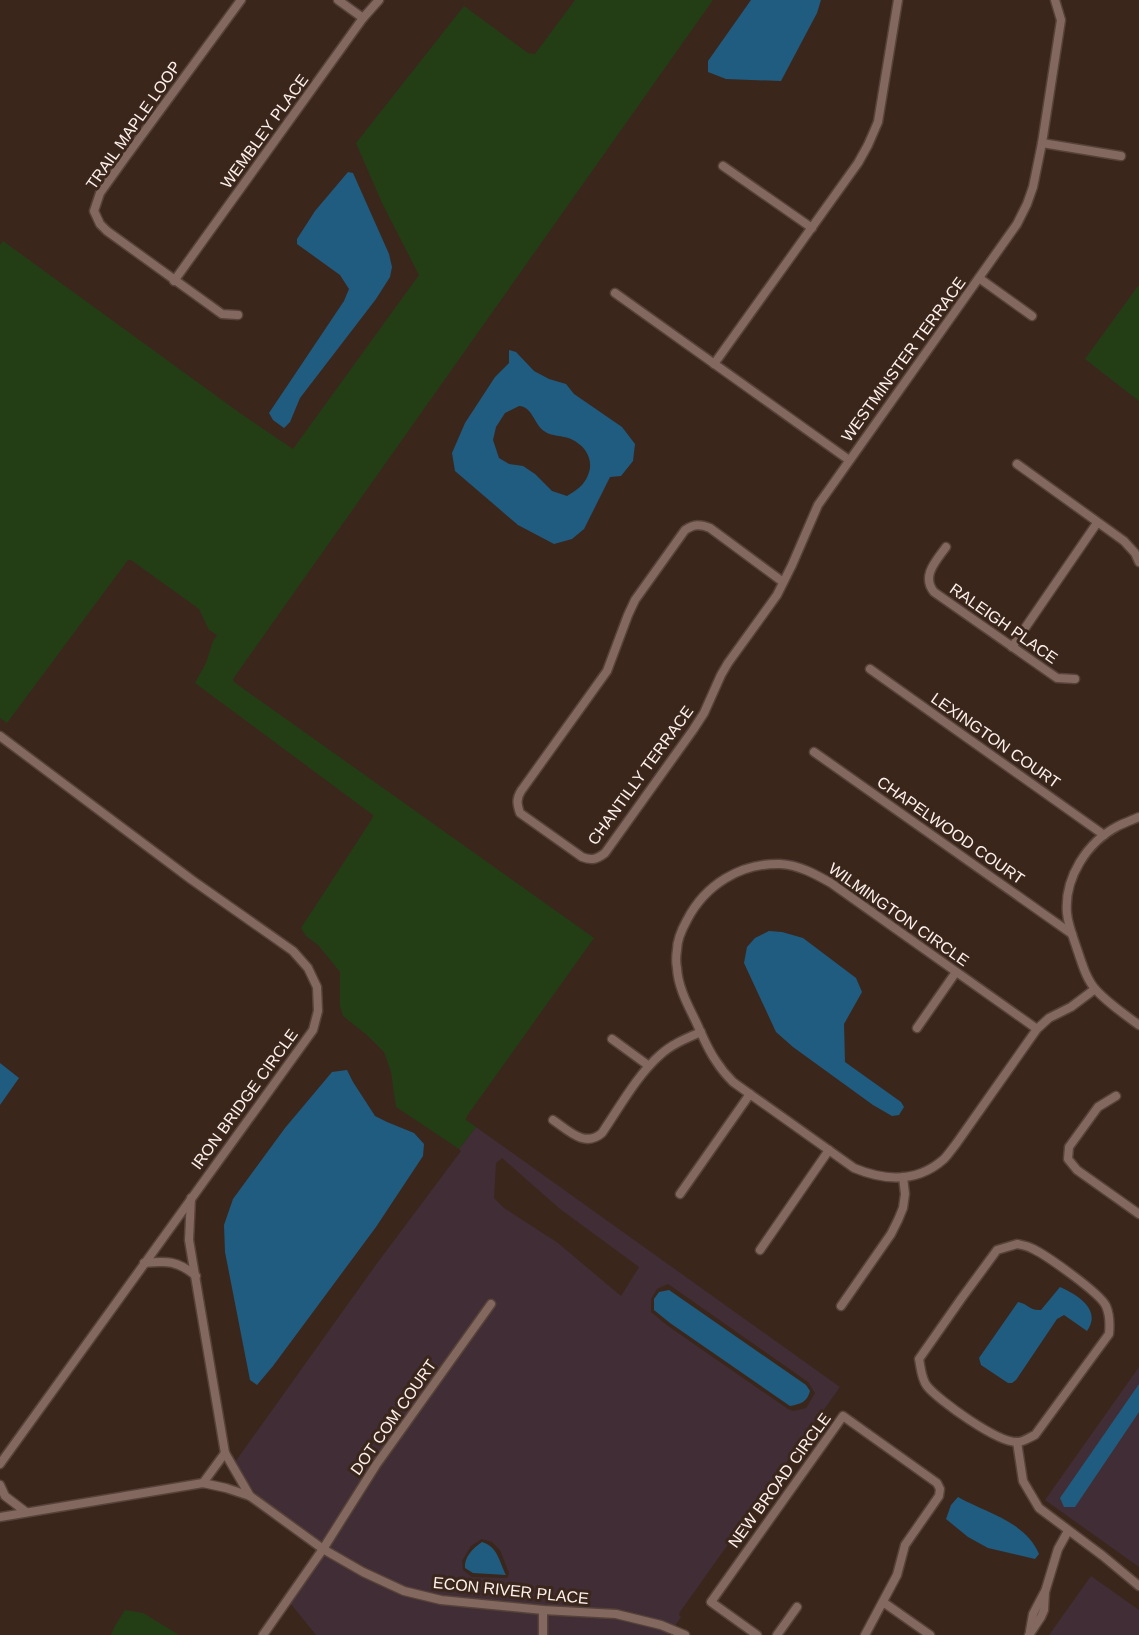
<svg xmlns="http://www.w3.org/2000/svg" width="1139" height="1635" viewBox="0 0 1139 1635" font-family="Arial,sans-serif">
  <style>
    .commercial { fill: #402d35; fill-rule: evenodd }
    .green { fill: #233e15 }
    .water { fill: #205c7f; fill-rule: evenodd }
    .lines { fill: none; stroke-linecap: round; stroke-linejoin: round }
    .street-casing { stroke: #564239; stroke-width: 11 }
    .street { stroke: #83685f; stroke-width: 8 }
    .labels { text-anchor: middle; stroke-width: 6; stroke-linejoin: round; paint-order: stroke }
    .street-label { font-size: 16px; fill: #fdf1ec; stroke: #3b261c }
  </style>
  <rect width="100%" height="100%" fill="#3b261c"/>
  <g class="commercial">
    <path d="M476 1127 840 1387 680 1612 679 1615 681 1617 675 1626 663 1621 617 1610 544 1606 442 1596 405 1587 386 1579 329 1547 380 1467 496 1303 490 1298 373 1463 322 1543 259 1497 249 1485 235 1462 375 1266 461 1151 459 1149ZM502 1158 560 1209 639 1267 621 1296 558 1243 504 1208 494 1198 496 1163ZM668 1284 808 1382 815 1393 806 1408 793 1411 788 1409 668 1326 651 1312V1299L657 1289ZM482 1539 492 1542 500 1550 509 1573 508 1577 505 1578 472 1577 463 1570 462 1561 471 1546Z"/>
    <polygon points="1139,1367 1139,1567 1045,1500"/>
    <polygon points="324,1555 361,1576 402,1595 440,1604 539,1614 539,1635 316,1635 290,1603"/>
    <polygon points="1091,1576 1139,1610 1139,1635 1049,1635"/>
    <polygon points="547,1615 615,1618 659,1629 670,1633 669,1635 547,1635"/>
  </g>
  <g class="green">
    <polygon points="575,0 713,0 233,679 234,682 594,938 467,1116 466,1120 476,1127 459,1149 396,1107 391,1072 384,1052 368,1036 343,1016 340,1006 340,972 318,945 306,936 301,928 372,819 373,815 195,683 206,663 213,641 217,635 209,630 199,609 131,560 128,560 7,723 0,718 0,245 3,241 244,416 293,449 419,275 382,203 356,143 464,6 528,53 535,54"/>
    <polygon points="1138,286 1139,287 1139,401 1085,359"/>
    <polygon points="125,1610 143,1613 179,1635 111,1635 115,1626"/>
  </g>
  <g class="water">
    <polygon points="751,0 821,0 817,13 781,81 726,79 708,72 708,61"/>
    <polygon points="348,172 353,173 389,254 392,267 390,277 376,299 300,398 290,422 284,428 273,420 269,413 344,301 349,289 340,275 297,244 297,239 315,211"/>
    <path d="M509 350 516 352 534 371 549 379 566 384 574 394 622 427 635 444 633 461 621 476 610 477 584 529 572 539 554 544 518 525 455 471 452 453 465 423 495 377 509 363ZM519 406C533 407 533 423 544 431 552 437 562 435 571 439 590 448 597 467 582 485 578 489 572 493 567 496L552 491 535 474 523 466 509 464 499 458 493 440 496 427 505 413Z"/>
    <polygon points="769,931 782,932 803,938 856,978 862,992 844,1024 845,1062 901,1102 904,1107 899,1115 892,1116 873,1105 793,1047 776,1032 744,963 747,947 755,938"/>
    <polygon points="0,1063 19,1078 0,1105"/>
    <polygon points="347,1070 353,1082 375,1116 387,1122 414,1133 424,1144 423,1156 376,1227 273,1366 257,1385 250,1380 225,1252 224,1225 233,1199 285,1128 332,1072"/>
    <path d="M1060 1287C1078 1295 1102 1310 1087 1331L1064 1315 1057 1319 1016 1380 1012 1383H1008L981 1365 979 1358 1018 1302C1029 1304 1029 1311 1041 1310Z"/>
    <path d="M669 1290 806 1385 810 1391C807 1402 801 1404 790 1406L670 1323 654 1310V1299L659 1292Z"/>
    <polygon points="1139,1384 1139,1412 1075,1507 1064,1507 1060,1498"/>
    <path d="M958 1497C986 1513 1025 1521 1039 1554L1035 1559 988 1548 968 1537 946 1519 951 1505Z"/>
    <path d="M482 1542C498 1547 499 1561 506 1575L473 1573 465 1568C464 1557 473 1548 482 1542Z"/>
  </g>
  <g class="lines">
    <defs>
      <g id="street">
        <polyline points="338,0 363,18"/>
        <polyline points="1042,143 1121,156"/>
        <polyline points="723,166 812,228"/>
        <polyline points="979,278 1032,316"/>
        <polyline points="174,281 363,18 379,0"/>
        <polyline points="615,293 849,460"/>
        <polyline points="238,315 222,314 107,231 100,224 94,211 100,193 125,158 241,0"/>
        <polyline points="714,364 858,163 868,145 878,122 898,0"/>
        <polyline points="1017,464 1124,541 1135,553 1139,562"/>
        <path d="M946 547C936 561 921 576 934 592L1057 678 1075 679"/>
        <path d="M783 582 710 528C700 524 694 524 685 530L635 600 628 615 607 671 521 791C516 799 517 804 520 813L582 857C592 861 597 859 605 853L693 730 704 713 721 675 728 663 777 595 792 565 818 505 1017 224 1027 204 1033 187 1042 143 1061 20 1055 0"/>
        <polyline points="1012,647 1097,523"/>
        <polyline points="870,669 1104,835"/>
        <polyline points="0,736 192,880 293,951 308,968 317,987 318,1011 313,1030 0,1464"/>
        <polyline points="814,752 1072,934"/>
        <path d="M1139 817C1132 820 1124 823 1118 826 1087 842 1064 878 1067 913 1068 925 1073 937 1077 949 1082 963 1086 979 1096 990 1109 1004 1124 1014 1139 1025"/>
        <polyline points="917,1028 956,972"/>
        <path d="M1037 1029 831 883C815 874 799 865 780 864 740 863 705 885 687 920 682 929 677 940 677 950 676 956 676 963 677 968 678 988 689 1007 697 1024 703 1037 708 1050 716 1061 721 1069 727 1076 733 1082L854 1168C885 1181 917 1183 944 1159 948 1155 952 1149 956 1144L1037 1029 1049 1018 1071 1007 1095 989"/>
        <polyline points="612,1039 649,1066"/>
        <polyline points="1116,1096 1098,1107 1069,1147 1068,1159 1077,1170 1139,1214"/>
        <path d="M553 1120C569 1131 585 1148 602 1133 619 1108 638 1074 660 1055 672 1044 687 1038 701 1032"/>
        <polyline points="680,1194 750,1094"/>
        <polyline points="191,1198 189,1240 225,1453 250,1496"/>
        <path d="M1017 1244C1021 1245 1027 1246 1031 1248 1045 1254 1100 1293 1106 1306 1110 1315 1110 1324 1109 1334L1035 1435C1030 1437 1023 1442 1018 1442 999 1444 938 1400 927 1386 921 1378 921 1368 919 1359L961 1299 997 1250Z"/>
        <polyline points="760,1250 829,1150"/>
        <path d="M144 1263C167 1261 177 1260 196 1276"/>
        <polyline points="841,1306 891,1234 898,1220 903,1208 905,1194 903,1177"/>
        <polyline points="1017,1442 1023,1481 1039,1508 1103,1556 1139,1586"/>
        <polyline points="203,1483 225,1453"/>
        <polyline points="0,1485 5,1496 26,1512"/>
        <polyline points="0,1517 203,1483 226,1488 250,1496 323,1549 363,1572 404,1591 441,1600 543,1610 616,1614 661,1625 685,1635"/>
        <polyline points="883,1602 930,1635"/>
        <polyline points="1030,1631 1033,1614 1044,1593"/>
        <polyline points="263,1635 323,1549 376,1465 491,1304"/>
        <polyline points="543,1635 543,1610"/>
        <polyline points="757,1635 711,1602 843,1416 937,1483 940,1489 939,1496 905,1545 897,1575 865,1635"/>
        <polyline points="777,1635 797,1607"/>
        <polyline points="1029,1635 1041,1617 1044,1610 1045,1592 1058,1549 1068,1531"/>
      </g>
    </defs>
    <use href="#street" class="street-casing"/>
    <use href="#street" class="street"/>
  </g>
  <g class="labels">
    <g class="street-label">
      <text transform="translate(133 125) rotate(-55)" y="6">TRAIL MAPLE LOOP</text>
      <text transform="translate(264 131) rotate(-54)" y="6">WEMBLEY PLACE</text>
      <text transform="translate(903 359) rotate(-54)" y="6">WESTMINSTER TERRACE</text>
      <text transform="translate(1004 623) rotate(35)" y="6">RALEIGH PLACE</text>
      <text transform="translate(996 740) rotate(35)" y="6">LEXINGTON COURT</text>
      <text transform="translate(640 775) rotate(-54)" y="6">CHANTILLY TERRACE</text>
      <text transform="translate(951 830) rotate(35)" y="6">CHAPELWOOD COURT</text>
      <text transform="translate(899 914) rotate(35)" y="6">WILMINGTON CIRCLE</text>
      <text transform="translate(244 1099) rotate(-54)" y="6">IRON BRIDGE CIRCLE</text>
      <text transform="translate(393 1417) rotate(-55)" y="6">DOT COM COURT</text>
      <text transform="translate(779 1480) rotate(-54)" y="6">NEW BROAD CIRCLE</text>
      <text transform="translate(511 1590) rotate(6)" y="6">ECON RIVER PLACE</text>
    </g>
  </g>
</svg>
